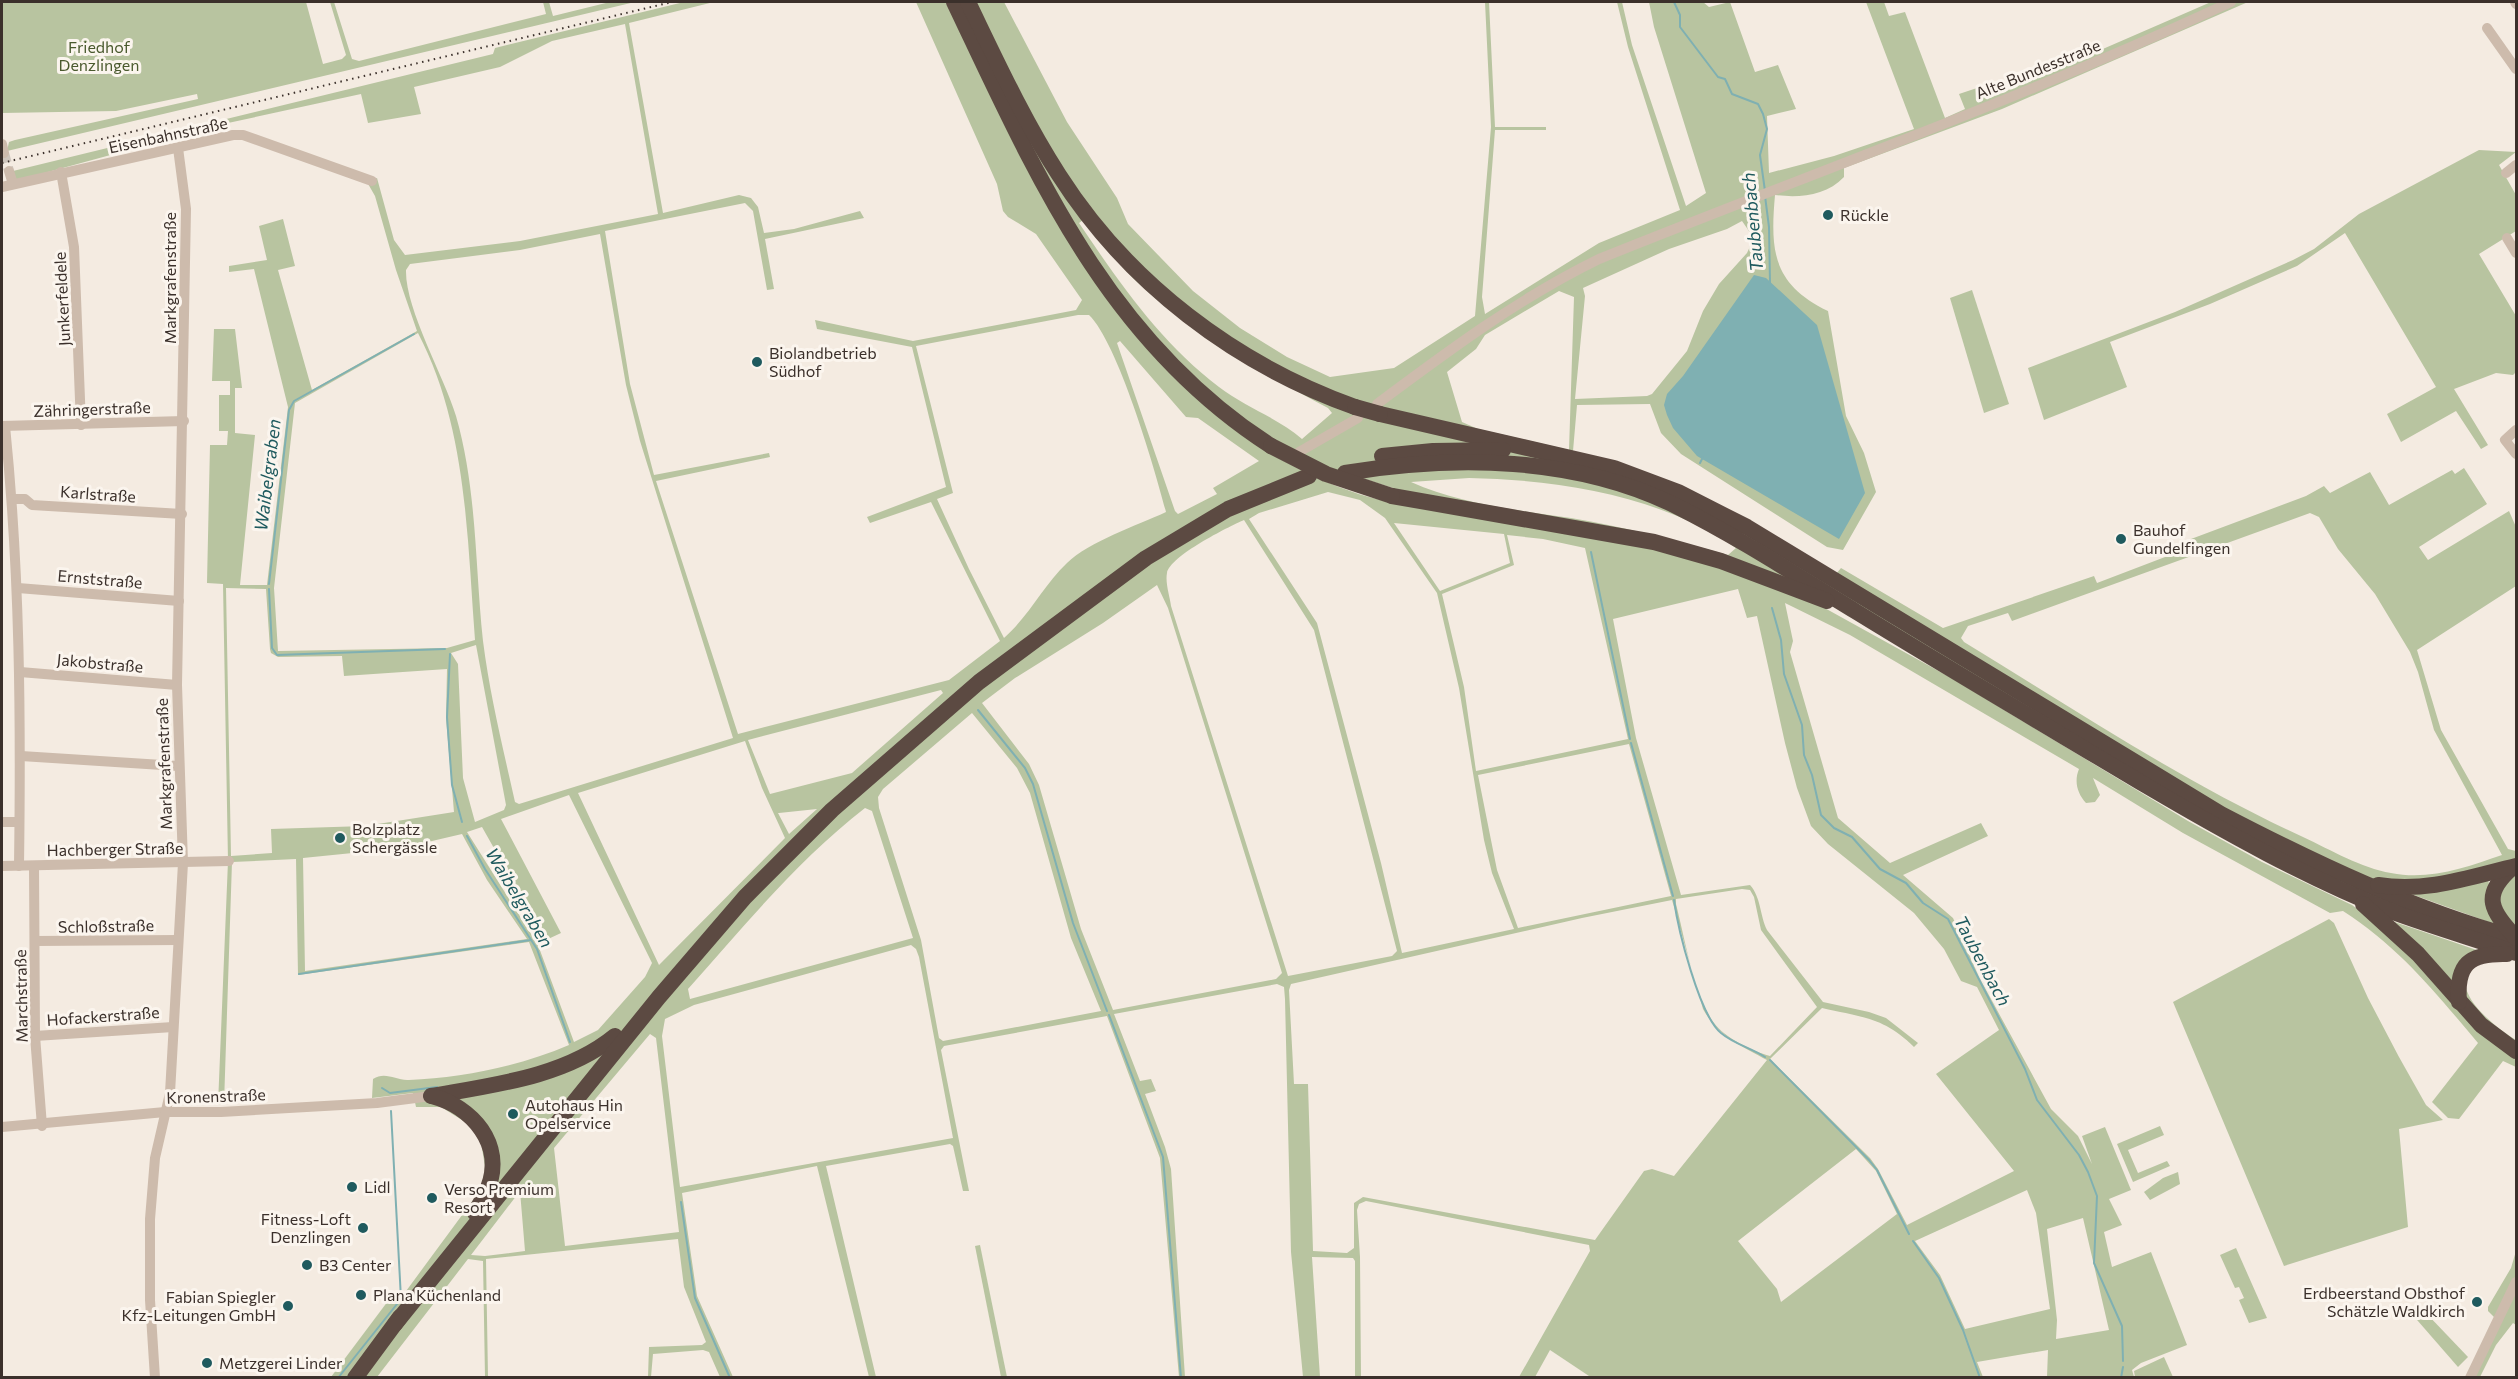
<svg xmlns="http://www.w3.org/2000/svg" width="2518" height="1379" viewBox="0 0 2518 1379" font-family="Commissioner,sans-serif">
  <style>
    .green { fill: #b8c4a0; fill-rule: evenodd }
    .water { fill: #7fb0b2 }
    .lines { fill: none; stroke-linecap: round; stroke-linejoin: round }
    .stream { stroke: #7fb0b2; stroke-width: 2 }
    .minor-tunnel { stroke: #cfc6bd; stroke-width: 10; stroke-dasharray: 10 5; stroke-linecap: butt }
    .minor { stroke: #cdbbac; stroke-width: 10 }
    .highway { stroke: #5c4a42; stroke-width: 16 }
    .rail { stroke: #3b302b; stroke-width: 2; stroke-dasharray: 1.5 4.5; stroke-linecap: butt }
    .highway-bridge { stroke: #5c4a42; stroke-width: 16 }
    .poi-dot { fill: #1f5a5e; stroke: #fbf5ee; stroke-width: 2 }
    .labels { text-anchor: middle; stroke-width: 6; stroke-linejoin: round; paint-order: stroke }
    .park-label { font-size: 16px; fill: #4a5a2e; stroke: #fbf5ee }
    .street-label { font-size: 16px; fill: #3b302b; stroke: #fbf5ee }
    .poi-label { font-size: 16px; fill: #3b302b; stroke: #fbf5ee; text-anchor: start }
    .water-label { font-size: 18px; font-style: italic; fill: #1f5a5e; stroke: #fbf5ee }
  </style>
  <rect width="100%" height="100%" fill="#f4ebe1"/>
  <g class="green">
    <polygon points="2,2 306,2 323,64 342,59 346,55 330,2 334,2 352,59 359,61 546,14 543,2 549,2 553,16 610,2 635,2 7,151 9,142 15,140 198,99 197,94 116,111 2,113"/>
    <path d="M684 2H714L629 23 663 213 739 195 751 198 758 207 764 233 794 229 860 211 864 218 765 239 774 289 767 290 753 211 745 203 605 231 630 384 654 475 769 453 770 457 656 481 738 734 949 680 1000 641 931 502 870 523 867 517 946 487 912 347 817 329 815 320 913 341 1076 310 1082 300 1036 234 1008 217 1003 211 997 184 916 2H1004L1067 122 1117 198 1128 224 1193 291 1240 328 1287 357 1330 377 1394 368 1475 316 1491 127 1485 2H1489L1495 127H1546V130H1495L1482 297 1485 314 1599 243 1680 210 1628 47 1617 2H1622L1632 45 1686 206 1706 193 1654 27 1649 2H1703L1709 7 1730 2 1755 72 1778 65 1796 109 1767 116 1769 173 1834 156 1914 129 1866 2H1884L1889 16 1905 12 1945 118 1965 109 1959 94 1983 86 1990 98 2211 2H2248L2002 109 1844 168V177C1826 196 1799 198 1775 195 1770 252 1773 284 1828 311L1846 416 1864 453 1876 492 1843 550 1827 547 1681 454 1661 433 1650 404 1577 405 1573 451 1682 486 1836 574 1841 568 1943 628 2094 576 2097 583 2186 549 2183 542 2306 496 2324 486 2330 493 2370 472 2389 505 2452 470 2455 474 2464 468 2487 504 2419 547 2428 560 2509 511 2516 527V586L2417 650 2441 730 2508 849 2516 851V862C2484 870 2447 885 2413 886 2345 886 2257 828 2198 795L1685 491 1682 496C1806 564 1927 639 2047 713 2196 805 2347 898 2516 945V949C2428 923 2344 889 2262 847L1757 546 1678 501 1674 508 1816 591 1812 601 1953 679 2188 821 2262 862 2352 905 2371 919 2383 918 2503 959 2474 965C2445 989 2496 1028 2516 1040V1067L2503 1061 2459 1119 2448 1118 2432 1102 2478 1043C2435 992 2400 948 2343 911L2330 913 2183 833 2093 778 2100 795 2095 802 2086 803C2077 793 2074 781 2079 769L1850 635 1785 603 1793 641 1790 652 1838 818 1890 863 1981 823 1988 836 1903 875 1953 918 1979 977 2051 1109 2078 1136 2092 1164 2082 1136 2105 1127 2131 1190 2109 1199 2122 1225 2104 1232 2112 1267 2151 1252 2187 1345 2141 1363 2132 1370 2134 1377H2047L2048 1350 1977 1362 1983 1377 1592 1378 1550 1350 1535 1377H1519L1590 1251 1589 1245 1366 1201 1359 1204 1357 1210 1360 1257 1361 1377H1355V1261L1353 1258 1312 1257 1320 1377H1303L1291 1252 1285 999 1284 987 1277 984 1114 1014 1140 1081 1151 1079 1156 1091 1145 1094 1165 1147 1171 1169 1185 1377H1179L1160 1158 1107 1016 944 1046 941 1050 969 1191H963L953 1146 950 1144 826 1166 876 1377H869L817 1166 682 1193 697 1296 733 1377H720L709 1352 703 1350 653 1354 651 1377H648L649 1347 702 1345 706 1342 684 1287 678 1239 486 1259 488 1377H485L483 1261 468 1259 377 1377H331L388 1301 398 1302 482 1188 485 1167 481 1142 470 1125 441 1107H416L413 1093 372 1098 373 1079C386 1071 396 1081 409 1080 462 1078 520 1066 569 1045L529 942 298 975 296 859 232 862 224 1104 218 1105 228 861 223 584 207 583 210 445H227L228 431H219V395H230V381H212L214 329H235L242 388H235V433L255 435 240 585H267L288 407 254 269 229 272V266L267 260 259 226 283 219 295 266 278 270 312 390 417 331 396 270 375 196 367 182 377 178 394 240 405 255 520 241 658 214 625 24 552 41 500 67 414 87 421 114 368 123 361 94 228 123 15 181 13 171 493 54 495 48ZM1083 220C1101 240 1117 263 1137 282 1194 335 1260 372 1328 408L1332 413 1302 439C1278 418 1245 407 1219 387 1161 343 1120 284 1079 223ZM1742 221 1751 234 1752 242 1747 253 1719 284 1703 311 1687 351 1652 394 1647 396 1575 399 1585 296 1583 288 1669 249 1727 229ZM600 234 626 385 640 441 733 738 519 804 515 802C503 748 490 696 483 641 475 566 477 489 456 416 444 376 405 309 406 270L410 264 520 250ZM1559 291 1574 297 1569 450 1478 429 1462 422 1447 372 1476 349 1485 335ZM1078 315H1089C1118 343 1155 469 1166 512 1136 526 1090 541 1067 563 1043 586 1029 616 1004 638L969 569 937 499 953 493 916 346ZM418 333C467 427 467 536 475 640L447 648 278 651 274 588 295 403ZM1120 341 1186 417 1198 418 1259 461 1213 488 1217 494 1178 514 1175 511 1117 343ZM1274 440 1327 467 1393 488 1391 502C1348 494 1306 474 1268 452ZM1469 478C1560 480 1659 495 1736 548L1728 555C1676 540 1624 527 1571 518 1517 510 1460 504 1411 482ZM1328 492 1360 500 1385 518 1437 593 1459 688 1484 840 1492 873 1514 929 1402 953 1381 863 1317 623 1249 519 1259 513ZM2310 513 2319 517 2338 549 2375 594 2410 652 2418 672 2434 730 2502 855C2467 867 2429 881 2391 873 2361 868 2331 850 2303 837 2185 783 2075 710 1964 642L1961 638 1968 626 2008 613 2012 621ZM1244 520 1314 630 1397 951 1392 956 1288 976 1171 606C1170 597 1165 583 1167 573 1170 556 1228 527 1244 520ZM1394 523 1504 534 1510 563 1440 591ZM1507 535 1543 539 1585 548 1628 739 1476 771 1464 687 1442 594 1514 565ZM1157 585 1168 608 1282 973 1276 979 1113 1010 1081 929 1039 785 1029 764 982 703 1015 678 1103 623ZM226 588 266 589 270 649 271 653 278 657 342 656 344 676 447 669 446 718 454 812 365 826 271 829 272 853 231 856ZM1738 589 1747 618 1757 616 1785 743 1797 788 1811 826 1828 844 1914 913 1944 949 1961 981 1977 987 1999 1030 1936 1074 2014 1171 1907 1225 1878 1169 1870 1158 1770 1059 1822 1008C1861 1017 1884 1017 1914 1047L1918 1043 1886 1018 1869 1012 1823 1002 1767 930C1760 916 1761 897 1750 885L1681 895 1636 738 1613 619ZM476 645 506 805 504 810 475 822 463 778 458 664 451 653ZM941 690 943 693 852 773 770 794 748 740ZM972 713 1017 768 1030 793 1071 938 1101 1011 943 1041 939 1038 921 940 879 808 878 797 883 789ZM745 741 762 788 785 838 659 965 578 793ZM1629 744 1671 896 1518 928 1497 870 1478 775ZM569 795 652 963 645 977 598 1030 574 1042 538 945 467 832 482 827 546 940 561 933 501 819ZM865 808 872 811 913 938 690 999 688 989C744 926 799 859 865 808ZM817 809 789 834 778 813H779ZM462 834 487 880 527 939 305 971 303 858 402 848ZM1742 889 1750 890 1754 897 1761 930 1817 1007 1770 1056C1752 1051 1725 1038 1714 1023 1695 999 1684 935 1676 904V899ZM1672 900 1703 1009C1718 1036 1741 1046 1767 1060L1674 1176 1652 1169 1644 1171 1595 1240 1363 1197 1354 1203V1248L1347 1253 1313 1251 1308 1084H1294L1289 990 1291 984 1582 918ZM911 945 916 949 919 957 953 1138 680 1187 662 1036 665 1019 694 1005ZM650 1034 656 1038 679 1232 565 1246 554 1148ZM1856 1149 1876 1171 1897 1214 1781 1302 1777 1289 1738 1241ZM2027 1190 2036 1213 2050 1309 1965 1329 1940 1275 1915 1241ZM520 1191 525 1251 485 1256 471 1255ZM2083 1218 2109 1330 2056 1339 2057 1320 2047 1229Z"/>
    <polygon points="2479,150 2516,152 2499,165 2516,195 2516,231 2479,254 2516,316 2516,372 2513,375 2496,373 2454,389 2488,445 2481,449 2456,411 2401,442 2387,414 2436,387 2345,233 2297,266 2210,304 2110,342 2127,387 2044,420 2028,368 2175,312 2293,260 2314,249 2359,214"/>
    <polygon points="1972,290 2009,404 1984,413 1950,298"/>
    <polygon points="2516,871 2516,927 2503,919 2495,892"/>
    <polygon points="2488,879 2497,925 2411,894"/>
    <polygon points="2329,919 2334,923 2368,998 2399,1057 2426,1105 2443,1120 2399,1129 2408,1227 2284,1266 2173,1002"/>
    <polygon points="2160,1126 2164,1135 2128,1150 2138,1173 2167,1161 2170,1166 2133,1182 2117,1144"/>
    <polygon points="2178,1172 2180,1184 2150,1200 2144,1192 2163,1178"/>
    <polygon points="980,1245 1007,1377 1001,1377 975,1246"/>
    <polygon points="2236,1248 2267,1318 2249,1323 2239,1300 2244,1298 2239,1287 2235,1288 2220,1255"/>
    <polygon points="2516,1251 2516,1325 2513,1323 2496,1345 2480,1377 2466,1378 2496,1319 2488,1311 2488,1307 2511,1268"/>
    <polygon points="2411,1313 2426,1313 2468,1357 2458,1367"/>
    <polygon points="2164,1357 2173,1377 2135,1377 2134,1371"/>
  </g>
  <polygon class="water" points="1754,275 1766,278 1817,325 1865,493 1839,539 1697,456 1673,428 1667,415 1664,405 1667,394 1683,376"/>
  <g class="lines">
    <g class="stream">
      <polyline points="1674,2 1680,15 1680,27 1718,77 1725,79 1732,94 1758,104 1763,114 1767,129 1760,155 1765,191"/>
      <polyline points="1765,196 1769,227 1770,283"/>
      <polyline points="1700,463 1703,457"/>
      <polyline points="1591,552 1630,739"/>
      <polyline points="269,584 289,410 294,401 414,334"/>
      <polyline points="269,589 272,648 277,655 445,649"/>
      <polyline points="1772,608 1781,640 1784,674 1802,725 1804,755 1812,775 1821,815 1834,828 1852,837 1880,869 1906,883 1923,903 1948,919 2025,1069 2037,1100 2079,1155 2088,1172 2097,1196 2094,1263 2122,1326 2123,1361"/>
      <polyline points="450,654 447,717 452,785 462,822"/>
      <polyline points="978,710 1025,768 1033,784 1073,923 1107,1011"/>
      <polyline points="1631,743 1673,896"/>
      <polyline points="467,836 485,869 537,949 570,1042"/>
      <path d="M1674 900C1678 929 1699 1015 1721 1033 1734 1044 1751 1048 1765 1057"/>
      <polyline points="299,974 531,940"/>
      <polyline points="1109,1015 1163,1157 1181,1378"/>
      <polyline points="1770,1060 1869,1160 1877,1170 1909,1234"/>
      <polyline points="382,1088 390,1093 437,1087"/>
      <polyline points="681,1202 695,1298 730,1378"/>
      <polyline points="1913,1241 1939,1278 1963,1330 1980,1378"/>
      <polyline points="338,1378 401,1299 391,1111"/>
      <polyline points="2121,1378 2123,1367"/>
    </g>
    <polyline class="minor-tunnel" points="4,153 9,171"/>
    <g class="minor">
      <polyline points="2515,2 2516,4"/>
      <polyline points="2487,28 2516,69"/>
      <polyline points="2,144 4,153"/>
      <polyline points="9,171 13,184"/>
      <polyline points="61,172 74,247 81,425"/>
      <polyline points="2506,173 2516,165"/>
      <polyline points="2,187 233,135 243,135 372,181"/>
      <polyline points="2507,238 2516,253"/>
      <path d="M1377 404C1448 351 1519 298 1599 259 1810 174 2025 98 2231 2"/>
      <polyline points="2,426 184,421"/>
      <path d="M5 426C20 573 21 719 19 866"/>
      <polyline points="2516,430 2505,440 2516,454"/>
      <polyline points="1299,452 1358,418"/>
      <polyline points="13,499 25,499 32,505 182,514"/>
      <polyline points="18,588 179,601"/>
      <polyline points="20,672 177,685"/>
      <polyline points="21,756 178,766"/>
      <polyline points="2,822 19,822"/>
      <polyline points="2,866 229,861"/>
      <polyline points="34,866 35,1036 42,1126"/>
      <polyline points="35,941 178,940"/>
      <polyline points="35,1036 173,1027"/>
      <polyline points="2,1127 165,1112 221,1112 377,1103 431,1096"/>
      <polyline points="155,1378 150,1300 150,1219 155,1158 170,1093 183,863 177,685 186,209 178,148"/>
      <polyline points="2470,1378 2516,1282"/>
    </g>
    <g class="highway">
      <path d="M954 2C1035 172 1106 340 1271 446"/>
      <path d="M968 2C996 60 1024 121 1059 175 1128 283 1235 364 1355 407"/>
      <path d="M1380 414 1614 468 1678 492 1747 527 2221 814C2317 864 2412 909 2516 938"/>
      <polyline points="1382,456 1433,451 1503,450"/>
      <path d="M1345 473C1454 455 1575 456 1676 506 1738 537 1796 575 1855 611 1951 670 2048 727 2145 785 2225 832 2307 878 2393 912 2434 927 2475 939 2516 953"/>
      <polyline points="1392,496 1654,542 1721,561 1827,601"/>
      <path d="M2512 868C2480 896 2492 911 2516 938"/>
      <path d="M2378 885C2426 893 2470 877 2516 866"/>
      <polyline points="2363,904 2418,954 2481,1025 2516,1051"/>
      <path d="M2459 1002C2456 964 2469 953 2507 954"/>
      <path d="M431 1096C493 1085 565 1077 615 1036"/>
      <path d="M432 1096C472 1107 505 1144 488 1188 485 1196 479 1205 475 1213"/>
      <polyline points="395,1324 659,997 745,897 832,810 979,682 1146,558 1228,509 1309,476"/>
      <polyline points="355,1378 400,1317"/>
    </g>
    <polyline class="rail" points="2,163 672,2"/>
    <g class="highway-bridge">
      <polyline points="1355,407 1380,414"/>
      <polyline points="1271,446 1326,474 1392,496"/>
    </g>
  </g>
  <g class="poi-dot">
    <circle cx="1828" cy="215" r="6"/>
    <circle cx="757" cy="362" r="6"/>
    <circle cx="2121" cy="539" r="6"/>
    <circle cx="340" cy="838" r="6"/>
    <circle cx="513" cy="1114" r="6"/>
    <circle cx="352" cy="1187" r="6"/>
    <circle cx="432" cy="1198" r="6"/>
    <circle cx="363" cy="1228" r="6"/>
    <circle cx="307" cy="1265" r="6"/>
    <circle cx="361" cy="1295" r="6"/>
    <circle cx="2477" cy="1302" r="6"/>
    <circle cx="288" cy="1306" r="6"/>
    <circle cx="207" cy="1363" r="6"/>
  </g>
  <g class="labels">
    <g class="park-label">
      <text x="99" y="53">Friedhof<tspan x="99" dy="18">Denzlingen</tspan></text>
    </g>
    <g class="street-label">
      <text transform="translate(2038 69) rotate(-22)" y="6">Alte Bundesstraße</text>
      <text transform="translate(168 135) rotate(-12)" y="6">Eisenbahnstraße</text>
      <text transform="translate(170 278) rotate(-90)" y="6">Markgrafenstraße</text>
      <text transform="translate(62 299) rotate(-93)" y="6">Junkerfeldele</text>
      <text transform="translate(92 409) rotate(-2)" y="6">Zähringerstraße</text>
      <text transform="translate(98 494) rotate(4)" y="6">Karlstraße</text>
      <text transform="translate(100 579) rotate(5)" y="6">Ernststraße</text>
      <text transform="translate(100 663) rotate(5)" y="6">Jakobstraße</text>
      <text transform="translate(164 764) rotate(-92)" y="6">Markgrafenstraße</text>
      <text transform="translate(115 849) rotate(-1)" y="6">Hachberger Straße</text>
      <text transform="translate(106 926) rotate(-1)" y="6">Schloßstraße</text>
      <text transform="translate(21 996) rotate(-91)" y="6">Marchstraße</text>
      <text transform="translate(103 1016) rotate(-4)" y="6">Hofackerstraße</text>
      <text transform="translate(216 1096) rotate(-2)" y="6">Kronenstraße</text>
    </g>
    <g class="poi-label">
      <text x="1840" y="221">Rückle</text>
      <text x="769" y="359">Biolandbetrieb<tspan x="769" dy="18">Südhof</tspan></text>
      <text x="2133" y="536">Bauhof<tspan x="2133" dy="18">Gundelfingen</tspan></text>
      <text x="352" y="835">Bolzplatz<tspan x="352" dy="18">Schergässle</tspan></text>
      <text x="525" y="1111">Autohaus Hin<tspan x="525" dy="18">Opelservice</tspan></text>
      <text x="364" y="1193">Lidl</text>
      <text x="444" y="1195">Verso Premium<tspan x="444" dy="18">Resort</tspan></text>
      <text x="351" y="1225" text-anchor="end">Fitness-Loft<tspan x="351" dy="18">Denzlingen</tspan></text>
      <text x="319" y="1271">B3 Center</text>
      <text x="2465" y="1299" text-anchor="end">Erdbeerstand Obsthof<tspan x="2465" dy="18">Schätzle Waldkirch</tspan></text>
      <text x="373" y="1301">Plana Küchenland</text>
      <text x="276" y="1303" text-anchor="end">Fabian Spiegler<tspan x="276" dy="18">Kfz-Leitungen GmbH</tspan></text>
      <text x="219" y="1369">Metzgerei Linder</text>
    </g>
    <g class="water-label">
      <text transform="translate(1753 222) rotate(-95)" y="6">Taubenbach</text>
      <text transform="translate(268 475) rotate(-83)" y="6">Waibelgraben</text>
      <text transform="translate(519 898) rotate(59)" y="6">Waibelgraben</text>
      <text transform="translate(1982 961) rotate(62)" y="6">Taubenbach</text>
    </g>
  </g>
  <rect width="2518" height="1379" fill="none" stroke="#3b302b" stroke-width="6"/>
</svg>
